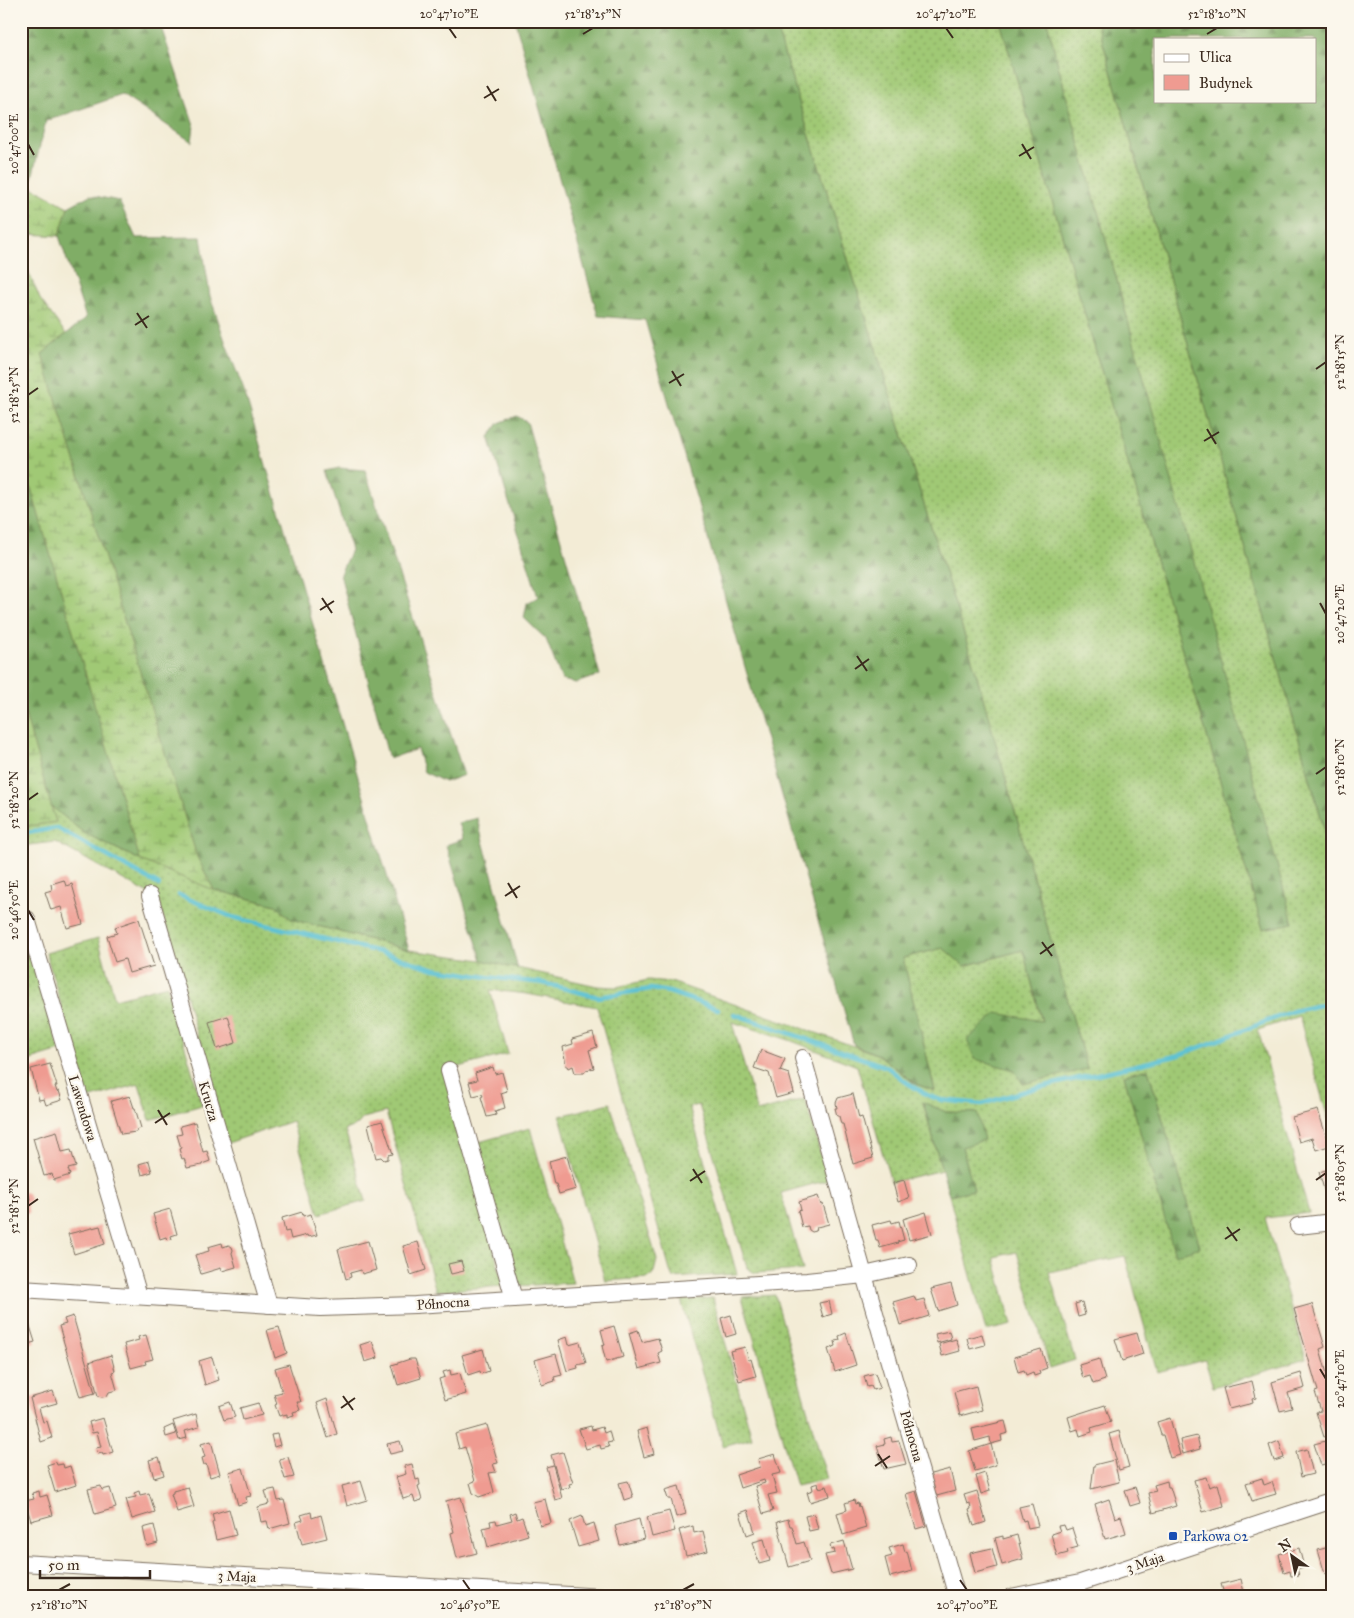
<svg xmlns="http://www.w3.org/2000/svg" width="1354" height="1618" viewBox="0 0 1354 1618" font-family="'IM FELL Great Primer',serif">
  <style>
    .grass { fill: url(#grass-dots); stroke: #6e7a4a; fill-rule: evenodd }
    .forest { fill: url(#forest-firs); stroke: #5e6c42; fill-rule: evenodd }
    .wetland { fill: url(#wetland-marsh); stroke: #6e7a4a }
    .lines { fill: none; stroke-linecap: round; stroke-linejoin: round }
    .stream { stroke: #56bfd2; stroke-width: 4.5 }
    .building { fill: #ef9b91 }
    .minor-casing { stroke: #7b6e5e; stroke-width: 18 }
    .minor { stroke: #fff; stroke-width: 16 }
    .ticks { fill: none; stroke: #3b2a1e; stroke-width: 2 }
    .transit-dot { fill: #1a4fb4; stroke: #fbf7ec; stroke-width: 2 }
    .labels { text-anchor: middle; stroke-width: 4.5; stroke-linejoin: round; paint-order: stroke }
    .street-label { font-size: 14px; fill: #3b2a1e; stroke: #fbf7ec }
    .transit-label { font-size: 14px; fill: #164399; stroke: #fbf7ec; text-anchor: start }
    .neatline { fill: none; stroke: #3b2a1e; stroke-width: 2 }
    .ticks-label { font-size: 12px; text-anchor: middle; fill: #3b2a1e }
  </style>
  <defs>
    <pattern id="grass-dots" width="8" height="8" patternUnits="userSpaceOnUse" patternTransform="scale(1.25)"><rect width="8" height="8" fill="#a0c975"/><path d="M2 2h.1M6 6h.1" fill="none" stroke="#84a35f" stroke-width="1.8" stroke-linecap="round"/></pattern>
    <pattern id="forest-firs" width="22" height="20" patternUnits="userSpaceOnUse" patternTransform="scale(1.25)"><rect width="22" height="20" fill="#80ad66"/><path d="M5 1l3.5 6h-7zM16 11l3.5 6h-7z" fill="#6a8d53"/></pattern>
    <pattern id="wetland-marsh" width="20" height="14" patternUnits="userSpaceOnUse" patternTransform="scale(1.25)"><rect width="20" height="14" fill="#a0c975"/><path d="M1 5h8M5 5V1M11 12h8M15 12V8" fill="none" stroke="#84a35f"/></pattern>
  </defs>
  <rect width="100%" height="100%" fill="#fbf7ec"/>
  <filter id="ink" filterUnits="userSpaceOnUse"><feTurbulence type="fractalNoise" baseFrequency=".02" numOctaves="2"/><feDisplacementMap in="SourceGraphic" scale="10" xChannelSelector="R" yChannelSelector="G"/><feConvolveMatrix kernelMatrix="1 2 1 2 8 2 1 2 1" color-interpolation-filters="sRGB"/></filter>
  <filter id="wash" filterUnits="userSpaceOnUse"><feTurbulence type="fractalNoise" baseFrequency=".0096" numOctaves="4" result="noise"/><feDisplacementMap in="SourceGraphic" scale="20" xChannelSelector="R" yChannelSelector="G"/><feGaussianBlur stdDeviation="1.12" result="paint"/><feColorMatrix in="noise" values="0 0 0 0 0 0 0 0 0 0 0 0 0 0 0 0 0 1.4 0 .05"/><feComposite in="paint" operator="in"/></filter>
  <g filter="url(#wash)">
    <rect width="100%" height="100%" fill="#f3ecd6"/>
    <g class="grass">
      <path d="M774 21H1000L1263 929 1292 923 1059 69 1047 21H1097L1333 860V1136L1299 1016 1258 1030 1309 1213 1265 1218 1306 1359 1213 1387 1205 1360 1157 1372 1125 1256 1049 1272 1075 1360 1050 1368 1017 1252 994 1257 1012 1325 986 1331 949 1195 974 1190 962 1147 977 1113 946 1112 923 1103 942 1170 891 1182 857 1066 789 1040 732 1022 757 1112 805 1099 828 1180 781 1193 803 1270 755 1273 747 1268 699 1105 689 1107 737 1274 673 1278 670 1271 597 1007 527 994 490 990 508 1054 444 1071 504 1286 436 1291 386 1112 363 1118 357 1125 345 1130 366 1201 319 1214 292 1121 228 1143 158 899 55 842 21 846V827L56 822 51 806 84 833 140 860 214 890 276 905 291 919 409 950 482 960 597 986 616 987 648 980 671 982 879 1055 915 1084 935 1091 903 958 943 948 965 966 1023 950 1042 1022 1087 1069 975 669ZM1148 1069 1200 1247 1175 1254 1124 1075Z"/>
      <polygon points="26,935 60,1051 21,1063 21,936"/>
      <polygon points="98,938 115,999 167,985 202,1105 150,1120 139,1084 88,1099 46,953"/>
      <polygon points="610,1103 657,1260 654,1272 649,1278 605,1281 560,1116"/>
      <polygon points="530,1128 573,1283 515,1286 475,1143"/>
      <polygon points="775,1295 827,1479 796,1486 742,1297"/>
      <polygon points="713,1298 752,1438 723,1446 681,1300"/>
    </g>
    <g class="forest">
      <polygon points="21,21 159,21 194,125 192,142 122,95 46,121 30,186 21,191"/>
      <polygon points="515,21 774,21 975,669 1087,1069 1023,1084 1014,1070 975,1059 967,1040 997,1013 1042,1021 1023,950 964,966 943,948 903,958 935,1091 916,1084 879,1055 854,1045 645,320 598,316"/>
      <polygon points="1000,21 1047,21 1059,69 1293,923 1263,929"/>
      <path d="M1097 21H1333V860L1104 46ZM1155 39H1315V101H1155Z"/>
      <polygon points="90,195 119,201 136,238 201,237 210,296 225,341 245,394 409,950 291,919 276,905 214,890 197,857 42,354 86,318 59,236 68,207"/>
      <polygon points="517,416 527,422 600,675 576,683 562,680 546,639 524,618 527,603 538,597 489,437 499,423"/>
      <polygon points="21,454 140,860 84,833 51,806 21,700"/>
      <polygon points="339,468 365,470 464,775 445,782 424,772 417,749 389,759 340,574 351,550 327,471"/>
      <polygon points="477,818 477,819 518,969 482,960 446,845 463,839 458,823"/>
      <polygon points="1148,1069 1200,1247 1175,1255 1124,1075"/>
      <polygon points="923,1102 946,1112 977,1113 984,1140 962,1147 974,1190 949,1195"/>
    </g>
    <g class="wetland">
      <polygon points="30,186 68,207 59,236 28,234 21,243 21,191"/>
      <polygon points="21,254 40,299 66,334 42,354 197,857 214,890 140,860 21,454"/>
      <polygon points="21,700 51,806 56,822 21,827"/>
    </g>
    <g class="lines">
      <g class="stream">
        <polyline points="21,834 57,828 159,885"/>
        <polyline points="179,895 232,917 380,952 435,969 487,977 543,983 598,997 651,989 669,992 718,1009"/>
        <polyline points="734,1014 887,1067 906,1082 927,1095 941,1100 982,1104 1032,1089 1180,1055 1293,1011 1333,1002"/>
      </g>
    </g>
    <g id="blocks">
      <g class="building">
        <polygon points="64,880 66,886 72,884 83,924 67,928 61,907 51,910 45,892 52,890 51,884"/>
        <polygon points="139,919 154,966 129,973 125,959 115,962 107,936 117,933 115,927"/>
        <polygon points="228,1016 236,1043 217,1049 209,1022"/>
        <polygon points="593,1033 597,1047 589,1050 594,1068 586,1070 584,1073 575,1073 573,1066 569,1068 568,1066 566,1066 563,1047 573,1044 572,1039"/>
        <polygon points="761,1050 785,1059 780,1071 789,1074 794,1093 776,1098 769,1073 754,1068"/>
        <polygon points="50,1064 57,1086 55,1086 57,1092 59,1091 62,1100 46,1105 44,1099 39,1100 31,1069"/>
        <polygon points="493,1067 495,1074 502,1072 507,1091 501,1093 505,1108 495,1111 496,1115 487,1117 481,1097 483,1096 482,1094 473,1096 469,1082 477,1080 475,1073"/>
        <polygon points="853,1094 859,1118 862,1117 873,1158 853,1164 843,1124 841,1124 839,1116 837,1116 835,1108 837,1108 836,1103 838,1098"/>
        <polygon points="130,1096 134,1108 135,1108 141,1128 137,1130 136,1132 121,1134 111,1101"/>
        <polygon points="1318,1110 1329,1146 1316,1150 1312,1138 1299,1142 1292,1117"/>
        <polygon points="382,1121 393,1154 388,1155 388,1159 384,1160 381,1157 376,1158 368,1125"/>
        <polygon points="195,1122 203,1152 207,1151 210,1161 202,1164 202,1165 187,1168 184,1158 182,1159 179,1149 181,1148 177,1135 182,1134 180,1126"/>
        <polygon points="57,1131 62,1152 71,1150 76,1167 68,1169 70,1175 54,1180 52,1174 44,1176 33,1138"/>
        <polygon points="567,1156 576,1189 559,1194 556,1184 554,1184 549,1161"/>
        <polygon points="149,1161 152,1172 142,1175 139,1164"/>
        <polygon points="1333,1168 1333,1198 1327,1200 1319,1172"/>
        <polygon points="904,1180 909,1198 898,1202 893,1183"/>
        <polygon points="21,1187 23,1192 28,1193 30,1199 29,1202 26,1202 29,1213 21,1216"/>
        <polygon points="818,1196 821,1205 823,1204 829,1224 817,1227 816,1231 812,1232 809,1230 808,1226 802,1227 798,1211 801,1210 799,1202"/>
        <polygon points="170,1209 177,1234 171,1236 172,1239 167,1240 166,1237 160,1239 153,1214"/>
        <polygon points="302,1212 303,1216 311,1214 317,1235 308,1237 307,1235 291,1239 289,1231 285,1232 282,1218"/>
        <polygon points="926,1212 932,1234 909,1240 903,1219"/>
        <polygon points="891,1220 892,1223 899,1221 904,1240 897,1242 898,1243 880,1248 878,1240 876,1240 872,1225"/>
        <polygon points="100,1226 105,1244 74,1254 68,1234"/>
        <polygon points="368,1241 376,1270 362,1274 361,1270 350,1273 351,1277 346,1279 338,1249"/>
        <polygon points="418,1242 426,1270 411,1275 403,1246"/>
        <polygon points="222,1243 223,1247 229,1245 232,1247 233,1250 232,1253 236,1267 222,1271 221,1268 201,1274 195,1255 209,1251 208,1247"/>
        <polygon points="461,1261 464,1271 451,1274 448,1264"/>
        <polygon points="951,1284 957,1305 938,1311 931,1289"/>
        <polygon points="914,1296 916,1301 924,1299 929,1316 900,1325 893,1302"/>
        <polygon points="829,1301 832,1314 823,1317 819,1303"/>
        <polygon points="1082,1302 1085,1315 1078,1317 1075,1304"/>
        <polygon points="1312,1304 1325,1347 1320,1349 1331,1388 1329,1389 1333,1401 1333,1408 1327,1410 1333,1428 1333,1435 1324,1437 1316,1412 1321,1411 1315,1392 1318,1391 1294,1309"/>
        <polygon points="731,1315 736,1334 726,1337 721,1318"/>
        <polygon points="73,1316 95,1393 80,1397 59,1326 66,1324 64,1319"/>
        <polygon points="28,1320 35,1342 21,1346 21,1322"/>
        <polygon points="614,1326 623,1357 606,1362 602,1346 605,1345 601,1330"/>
        <polygon points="279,1327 287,1353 275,1358 267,1330"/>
        <polygon points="638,1330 642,1342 658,1338 662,1351 658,1353 661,1363 639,1369 629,1333"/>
        <polygon points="949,1331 951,1339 937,1343 935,1334"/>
        <polygon points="846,1333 856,1365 835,1372 828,1349 836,1346 835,1341 840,1340 839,1336"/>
        <polygon points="1137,1333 1143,1354 1122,1361 1115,1339"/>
        <polygon points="982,1334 985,1345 970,1349 967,1338"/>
        <polygon points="146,1335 153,1359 145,1361 146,1364 131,1368 124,1344 139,1340 138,1337"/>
        <polygon points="567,1337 569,1345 580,1342 586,1363 577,1365 578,1368 567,1371 558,1340"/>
        <polygon points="956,1339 960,1351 942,1356 939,1344"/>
        <polygon points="372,1341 378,1358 365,1362 360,1345"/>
        <polygon points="745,1347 749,1360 751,1359 756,1376 739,1381 730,1351"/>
        <polygon points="483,1349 489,1371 481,1374 480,1371 468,1375 462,1355"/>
        <polygon points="1041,1349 1047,1368 1039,1371 1040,1374 1034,1376 1033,1372 1026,1375 1024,1370 1018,1372 1014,1357"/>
        <polygon points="556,1354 562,1375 554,1377 555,1381 542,1385 535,1360"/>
        <polygon points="111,1355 115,1371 112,1372 117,1390 109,1392 107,1396 102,1397 98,1396 89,1362"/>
        <polygon points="212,1357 219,1380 205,1385 199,1361"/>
        <polygon points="410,1359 415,1359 421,1378 398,1385 392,1365"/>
        <polygon points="1099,1359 1105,1380 1093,1384 1090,1376 1083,1378 1079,1365"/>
        <polygon points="289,1364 301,1402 297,1402 300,1410 293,1412 294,1415 287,1417 287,1414 279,1416 275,1405 277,1404 274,1394 282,1392 275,1368"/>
        <polygon points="450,1370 451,1375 460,1373 466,1394 445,1400 439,1379 445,1377 443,1372"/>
        <polygon points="875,1373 880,1388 873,1390 871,1386 867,1387 864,1376"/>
        <polygon points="1301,1373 1305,1388 1288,1393 1292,1408 1280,1411 1272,1382"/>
        <polygon points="1252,1381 1256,1398 1252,1399 1253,1403 1229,1409 1223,1388"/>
        <polygon points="976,1386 982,1410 960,1416 954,1392"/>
        <polygon points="53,1391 57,1403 39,1408 43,1422 47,1421 52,1438 41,1442 30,1398"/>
        <polygon points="327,1399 337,1434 328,1438 317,1403"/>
        <polygon points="230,1402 235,1417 224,1420 219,1406"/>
        <polygon points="258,1403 262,1415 243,1420 240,1408"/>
        <polygon points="1105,1405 1111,1422 1091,1428 1092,1432 1080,1436 1078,1429 1072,1431 1068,1417"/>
        <polygon points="196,1414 199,1427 185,1431 187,1438 179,1440 173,1421"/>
        <polygon points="103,1418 113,1452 103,1455 102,1453 98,1454 96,1448 101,1447 97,1432 92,1433 89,1422"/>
        <polygon points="1170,1418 1180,1455 1170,1458 1163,1435 1161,1435 1157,1422"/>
        <polygon points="1005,1421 1008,1433 1001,1435 1002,1441 991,1444 990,1437 975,1441 972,1429"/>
        <polygon points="173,1425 176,1434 166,1437 164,1429"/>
        <polygon points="487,1425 498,1463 493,1464 496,1472 489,1473 494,1492 479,1497 473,1493 470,1483 475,1481 465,1447 459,1449 455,1434"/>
        <polygon points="591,1426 592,1430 602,1427 604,1433 609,1431 612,1442 607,1443 609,1447 601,1449 600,1445 586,1449 579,1429"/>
        <polygon points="647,1428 654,1454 644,1457 637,1431"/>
        <polygon points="1119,1431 1129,1467 1119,1470 1109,1434"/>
        <polygon points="277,1434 280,1445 274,1447 271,1435"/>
        <polygon points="1197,1436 1200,1449 1183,1454 1180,1440"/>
        <polygon points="891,1437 892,1442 899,1441 906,1464 884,1469 877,1446 885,1444 884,1439"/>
        <polygon points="1333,1439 1333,1462 1321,1465 1314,1444"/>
        <polygon points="211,1441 220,1474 210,1477 206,1464 204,1465 202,1458 205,1457 201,1444"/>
        <polygon points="400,1441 403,1451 390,1454 387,1444"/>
        <polygon points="1279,1441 1284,1458 1274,1461 1269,1445"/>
        <polygon points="991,1444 996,1465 975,1471 969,1451"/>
        <polygon points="1307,1449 1313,1474 1301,1477 1296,1452"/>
        <polygon points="563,1452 573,1483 569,1484 570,1487 561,1489 551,1455"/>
        <polygon points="775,1454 781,1473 772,1475 777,1493 768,1495 773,1511 763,1514 755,1486 765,1483 764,1480 740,1488 736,1475 760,1467 758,1459"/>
        <polygon points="159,1457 164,1475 154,1478 149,1460"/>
        <polygon points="288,1457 294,1477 285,1479 279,1459"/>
        <polygon points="1114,1460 1119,1482 1091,1489 1094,1465"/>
        <polygon points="56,1462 57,1465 63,1464 64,1468 70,1466 76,1485 55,1492 47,1465"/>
        <polygon points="412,1464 416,1480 419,1479 420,1485 418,1486 422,1500 415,1502 413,1496 403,1499 396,1477 406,1474 404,1466"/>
        <polygon points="553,1465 562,1498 555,1500 546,1467"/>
        <polygon points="243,1468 251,1496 246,1497 247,1502 238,1505 229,1472"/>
        <polygon points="950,1469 955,1491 933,1497 927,1475"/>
        <polygon points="985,1473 990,1491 981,1494 976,1476"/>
        <polygon points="1206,1477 1209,1487 1218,1484 1224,1506 1203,1512 1194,1480"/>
        <polygon points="1262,1478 1264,1485 1272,1482 1276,1494 1252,1501 1246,1483"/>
        <polygon points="361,1481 367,1500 347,1506 342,1486"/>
        <polygon points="628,1481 633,1497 624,1500 619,1483"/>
        <polygon points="1167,1481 1168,1487 1170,1487 1176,1506 1153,1513 1148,1493 1156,1491 1154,1485"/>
        <polygon points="818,1483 819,1488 827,1486 830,1496 810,1502 807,1492 813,1490 812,1485"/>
        <polygon points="101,1486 102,1490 110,1488 116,1508 95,1514 88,1489"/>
        <polygon points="679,1486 686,1514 676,1517 671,1499 668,1499 665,1490"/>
        <polygon points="188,1487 194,1507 177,1512 171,1494 173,1493 173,1491"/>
        <polygon points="1135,1487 1140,1503 1130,1506 1125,1490"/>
        <polygon points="275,1489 278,1501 284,1500 290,1523 269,1529 267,1521 261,1522 258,1507 269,1504 265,1491"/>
        <polygon points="39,1491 40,1497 47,1495 53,1515 31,1521 25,1501 34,1499 32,1493"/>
        <polygon points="139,1491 140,1495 149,1493 155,1512 132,1519 126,1499 136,1497 134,1493"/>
        <polygon points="916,1491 926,1526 916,1529 906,1494"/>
        <polygon points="977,1491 986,1522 974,1526 969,1510 971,1509 970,1503 967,1504 964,1495"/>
        <polygon points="461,1497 477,1553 457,1558 451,1533 454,1532 446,1501"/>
        <polygon points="545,1499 551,1523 540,1526 533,1502"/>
        <polygon points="1109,1499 1115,1518 1121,1516 1126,1533 1105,1539 1095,1504"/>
        <polygon points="854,1500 855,1504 858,1503 859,1507 860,1506 866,1528 843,1535 837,1513 847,1510 845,1503"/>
        <polygon points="1032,1504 1038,1526 1028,1528 1026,1520 1023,1521 1019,1507"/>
        <polygon points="229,1509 236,1535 216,1540 212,1523 214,1522 212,1514"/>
        <polygon points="748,1510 755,1532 747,1535 740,1513"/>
        <polygon points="669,1511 675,1531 652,1537 647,1517"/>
        <polygon points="311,1512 312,1518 321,1515 327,1538 302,1544 296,1522 303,1520 301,1515"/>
        <polygon points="515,1512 517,1519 522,1517 528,1535 488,1547 483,1528 491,1526 490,1521 496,1520 497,1524 512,1520 510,1514"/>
        <polygon points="814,1514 818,1529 809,1531 805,1516"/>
        <polygon points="582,1516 585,1526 594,1523 599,1541 578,1547 570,1521"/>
        <polygon points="639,1519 644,1539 620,1545 615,1526"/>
        <polygon points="788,1519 790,1526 792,1526 797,1544 804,1542 810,1561 789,1567 777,1522"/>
        <polygon points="154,1525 158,1543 147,1546 143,1528"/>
        <polygon points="1064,1525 1066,1530 1072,1528 1078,1547 1067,1550 1068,1553 1057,1556 1051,1534 1060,1531 1058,1526"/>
        <polygon points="693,1526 694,1533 703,1531 708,1551 686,1556 679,1530"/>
        <polygon points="1017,1535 1023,1559 1002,1565 995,1538 1003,1536 1003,1539"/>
        <polygon points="764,1539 770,1561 759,1564 753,1542"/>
        <polygon points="844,1541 852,1569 831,1574 825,1555 835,1553 834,1549 831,1550 830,1545"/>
        <polygon points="903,1544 905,1552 907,1551 912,1571 890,1577 885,1558 892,1556 889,1548"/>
        <polygon points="1333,1546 1333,1572 1325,1574 1318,1550"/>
        <polygon points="992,1548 997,1567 975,1573 970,1553"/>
        <polygon points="1299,1548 1304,1567 1297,1569 1299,1575 1291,1576 1290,1571 1284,1573 1279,1554"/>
        <polygon points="1241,1579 1245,1597 1225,1597 1221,1584"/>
      </g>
    </g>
  </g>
  <g filter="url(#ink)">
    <use href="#blocks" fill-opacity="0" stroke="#7b6e5e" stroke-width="1"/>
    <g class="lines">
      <defs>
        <g id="minor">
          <polyline points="150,896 269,1305"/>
          <polyline points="27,919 139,1296"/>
          <polyline points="803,1058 864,1275 957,1597"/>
          <polyline points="449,1071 514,1299"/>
          <polyline points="1298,1226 1333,1222"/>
          <polyline points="21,1289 320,1308 415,1305 807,1281 864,1275 909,1265"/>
          <polyline points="21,1563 603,1597"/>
          <polyline points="1011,1597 1080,1583 1333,1500"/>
        </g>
      </defs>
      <use href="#minor" class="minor-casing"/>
      <use href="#minor" class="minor"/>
    </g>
  </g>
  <path class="ticks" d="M449 28 456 38M946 28 953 38M583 34 593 28M1207 34 1217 28M487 86 496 101M484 98 499 89M28 144 34 155M1022 144 1031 159M1019 156 1034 147M137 313 147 328M135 325 149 316M1316 369 1326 362M672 371 681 386M669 383 684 374M28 395 38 388M1207 429 1216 444M1204 441 1219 432M322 598 332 613M1320 603 1326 614M320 610 334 601M857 656 867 671M855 669 869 659M1316 774 1326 767M28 800 38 793M508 883 517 898M505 896 520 886M28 910 34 920M1042 942 1052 956M1040 954 1054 944M158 1110 167 1125M155 1123 170 1113M693 1169 702 1183M1316 1180 1326 1173M690 1181 705 1171M28 1206 38 1199M1227 1227 1237 1241M1225 1239 1240 1229M1320 1369 1326 1379M343 1396 353 1410M341 1408 355 1398M878 1454 887 1468M875 1466 890 1456M463 1580 470 1590M960 1580 967 1590M59 1590 70 1584M683 1590 694 1584"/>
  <rect class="transit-dot" x="1168" y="1531" width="10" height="10" rx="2.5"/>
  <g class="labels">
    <g class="street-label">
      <text transform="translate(209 1101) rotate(74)" y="5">Krucza</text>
      <text transform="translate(83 1108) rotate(73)" y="5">Lawendowa</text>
      <text transform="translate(443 1303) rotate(-4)" y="5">Północna</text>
      <text transform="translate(912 1436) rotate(74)" y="5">Północna</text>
      <text transform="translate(1145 1562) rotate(-18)" y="5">3 Maja</text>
      <text transform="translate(237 1576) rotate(3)" y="5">3 Maja</text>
    </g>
    <g class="transit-label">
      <text x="1183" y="1541">Parkowa 02</text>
    </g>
  </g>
  <rect width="1354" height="1618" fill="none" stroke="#fbf7ec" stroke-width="55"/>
  <rect x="1154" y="38" width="162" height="65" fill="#fbf7ec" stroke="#aea59a"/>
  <rect x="1164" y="54" width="25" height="8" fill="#ffffff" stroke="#aea59a"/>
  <text x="1199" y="62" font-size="15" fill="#3b2a1e">Ulica</text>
  <rect x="1164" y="75" width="25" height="15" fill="#ef9b91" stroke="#aea59a"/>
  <text x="1199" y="88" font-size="15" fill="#3b2a1e">Budynek</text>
  <g transform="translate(1292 1556) rotate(327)" stroke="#fbf7ec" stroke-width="4" paint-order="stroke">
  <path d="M0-4L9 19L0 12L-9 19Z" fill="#3b2a1e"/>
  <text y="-8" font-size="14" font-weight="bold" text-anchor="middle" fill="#3b2a1e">N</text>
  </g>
  <path d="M40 1570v8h110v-8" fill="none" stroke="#3b2a1e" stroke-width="2.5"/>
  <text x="48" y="1570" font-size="15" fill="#3b2a1e" stroke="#fbf7ec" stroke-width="4" paint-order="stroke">50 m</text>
  <rect x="28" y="28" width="1298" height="1562" class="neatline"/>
  <g class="ticks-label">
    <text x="449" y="18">20°47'10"E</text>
    <text x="593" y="18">52°18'25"N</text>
    <text x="946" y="18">20°47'20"E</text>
    <text x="1217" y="18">52°18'20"N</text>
    <text transform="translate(14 144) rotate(-90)" y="4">20°47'00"E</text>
    <text transform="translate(1340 362) rotate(-90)" y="4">52°18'15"N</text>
    <text transform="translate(14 395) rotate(-90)" y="4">52°18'25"N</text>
    <text transform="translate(1340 614) rotate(-90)" y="4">20°47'20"E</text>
    <text transform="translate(1340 767) rotate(-90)" y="4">52°18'10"N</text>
    <text transform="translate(14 800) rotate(-90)" y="4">52°18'20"N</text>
    <text transform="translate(14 910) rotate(-90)" y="4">20°46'50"E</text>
    <text transform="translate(1340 1173) rotate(-90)" y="4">52°18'05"N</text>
    <text transform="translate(14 1206) rotate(-90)" y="4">52°18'15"N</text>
    <text transform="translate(1340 1379) rotate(-90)" y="4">20°47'10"E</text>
    <text x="59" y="1609">52°18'10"N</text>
    <text x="470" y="1609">20°46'50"E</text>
    <text x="683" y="1609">52°18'05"N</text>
    <text x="967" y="1609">20°47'00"E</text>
  </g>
</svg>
